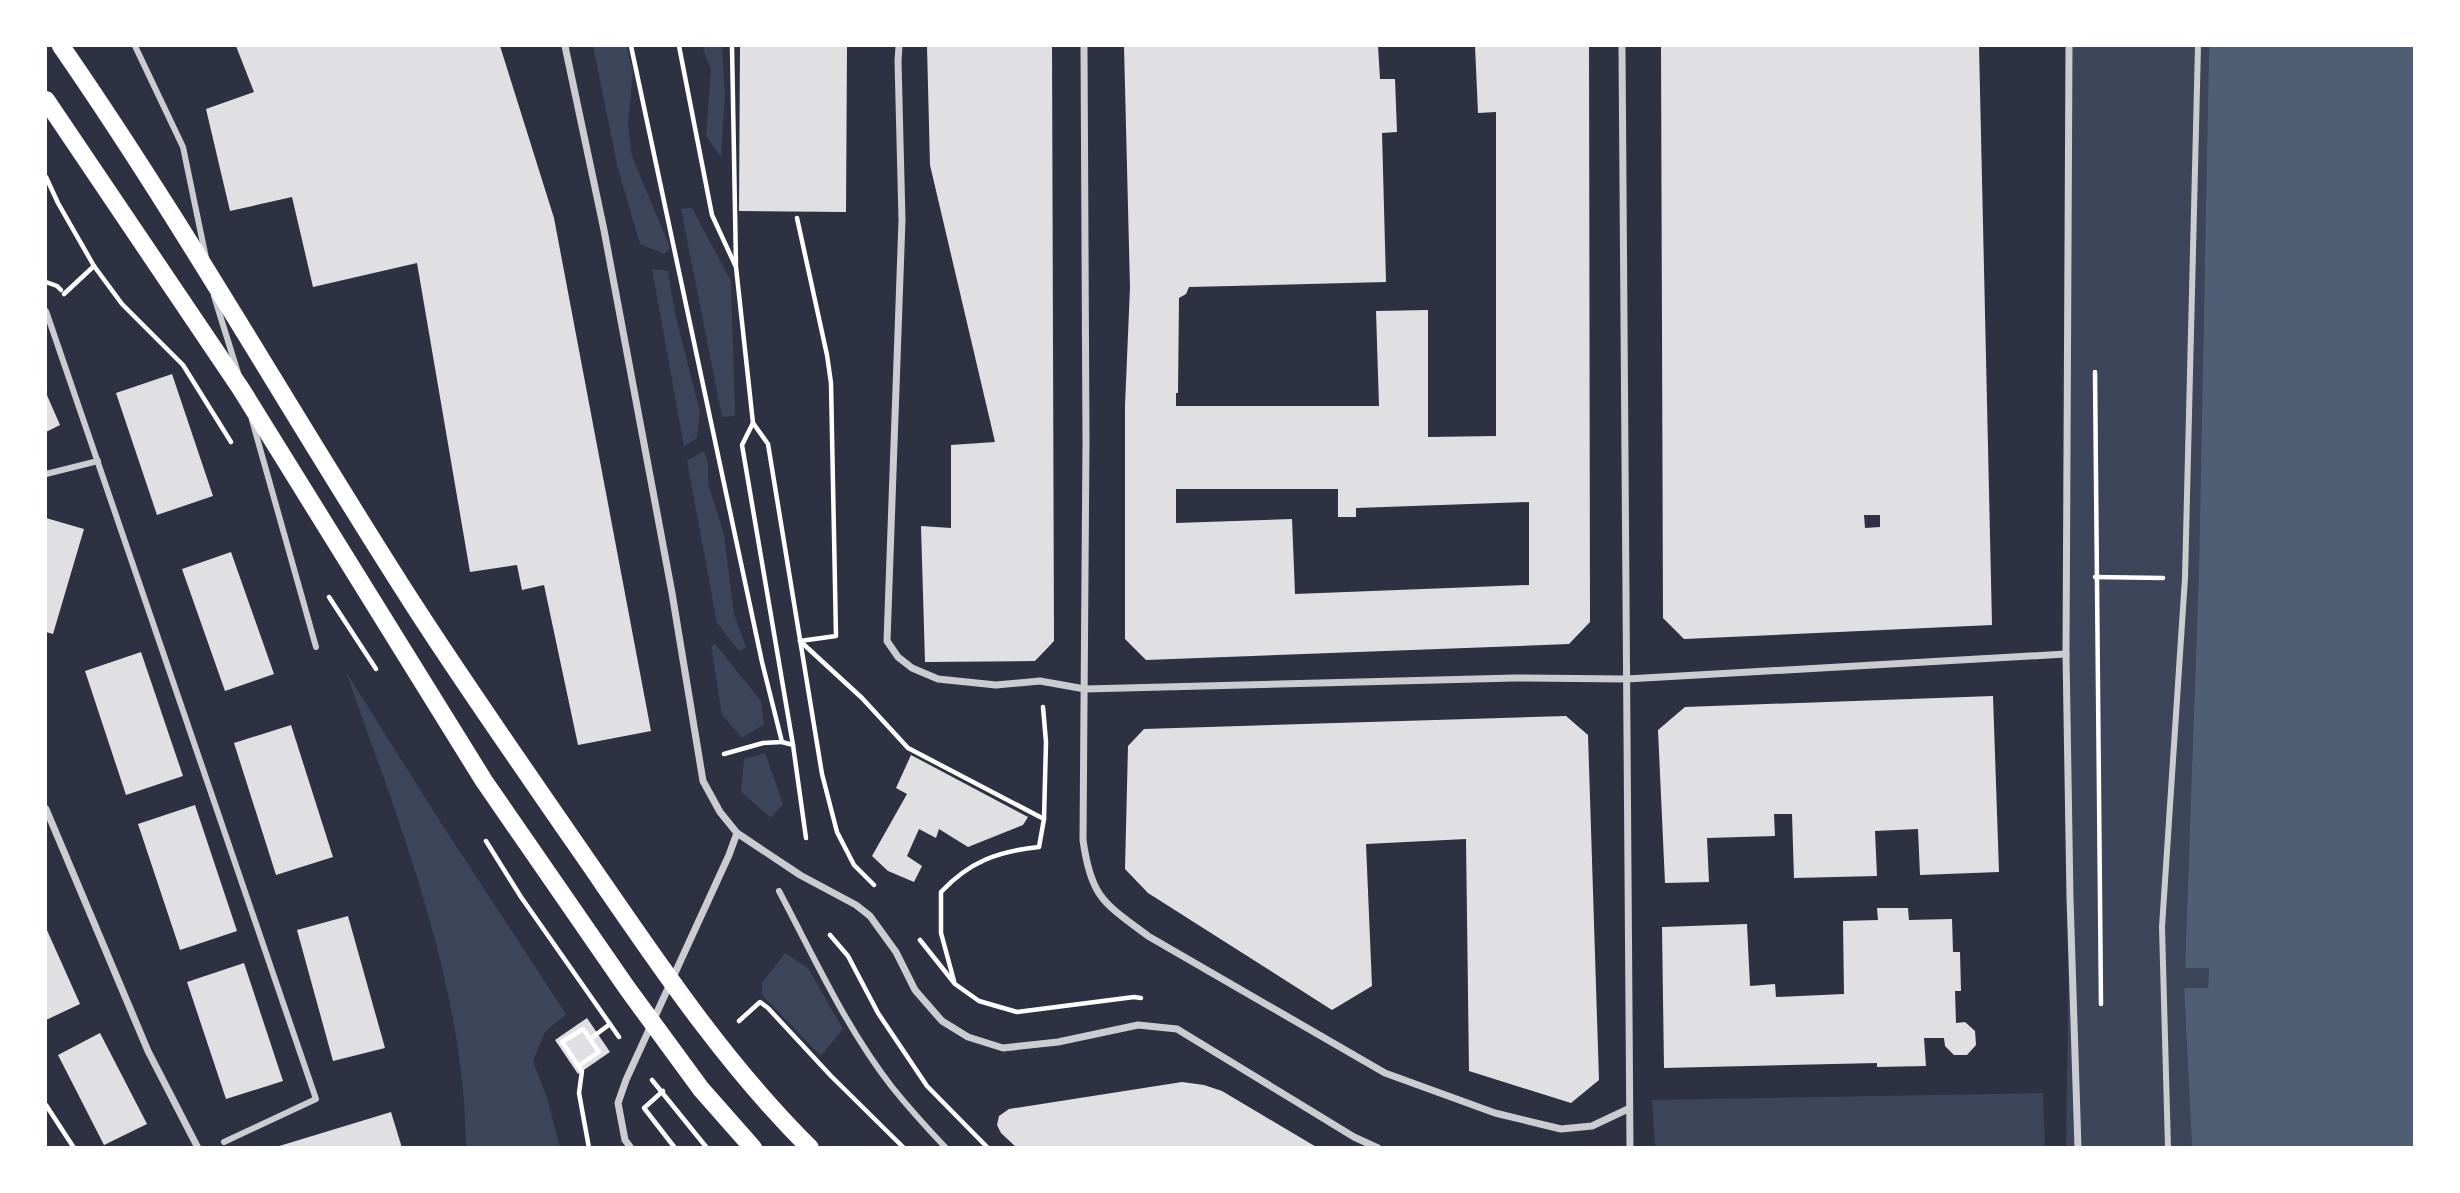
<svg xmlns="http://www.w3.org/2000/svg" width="2460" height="1193" viewBox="0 0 2460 1193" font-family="'Asap Condensed',sans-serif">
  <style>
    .green { fill: #3c4559 }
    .water { fill: #4f5d75 }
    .building { fill: #e0e0e3; fill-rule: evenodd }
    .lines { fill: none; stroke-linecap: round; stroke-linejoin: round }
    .path { stroke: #fff; stroke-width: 4.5 }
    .pedestrian { stroke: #caccd0; stroke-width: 6 }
    .minor { stroke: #caccd0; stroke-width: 7 }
    .primary { stroke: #fff; stroke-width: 18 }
  </style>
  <rect width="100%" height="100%" fill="#2d3142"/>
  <g class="green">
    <polygon points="593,46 626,46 633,71 628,125 632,156 670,248 664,254 640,244 618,169"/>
    <polygon points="702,46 722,46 725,95 721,157 706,136 711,70"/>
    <polygon points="2069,46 2209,46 2199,567 2185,967 2209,967 2208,988 2184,988 2192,1147 2066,1148 2070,871"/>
    <polygon points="692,208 731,281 735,416 722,417 681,209"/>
    <polygon points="652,269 668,271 675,313 700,412 697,438 684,446"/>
    <polygon points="704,451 708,462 708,483 724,535 734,614 746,648 739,651 717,623 687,461"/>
    <polygon points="715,644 761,701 764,724 742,738 722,715 711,646"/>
    <path d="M346 672 443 826 566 1014 545 1032 533 1061 547 1098 560 1147H466C464 982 400 826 346 672Z"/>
    <polygon points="765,753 783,804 771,818 741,792 744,759"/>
    <polygon points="785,953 808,968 843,1029 821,1056 762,995 762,983"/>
    <polygon points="2043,1093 2045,1147 1655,1147 1652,1100"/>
  </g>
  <polygon class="water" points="2209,46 2414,46 2414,1147 2192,1147 2184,988 2208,988 2209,968 2185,968 2199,567"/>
  <g class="building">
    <polygon points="236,46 500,46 554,218 651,731 578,745 544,585 522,590 517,565 470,572 417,263 313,287 292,197 230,211 206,109 254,92"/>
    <polygon points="740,46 847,46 846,212 739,211"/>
    <polygon points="927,46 1052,46 1054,641 1035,661 925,662 921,526 951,528 951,445 995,442 930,165"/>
    <path d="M1124 46H1378L1380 79H1395L1397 132 1382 133 1386 282 1189 287 1186 294 1179 298 1178 393H1176V406H1379L1376 311 1428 310V437L1496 436V112L1478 113 1475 46H1589L1590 622 1569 644 1146 660 1125 639V406L1130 287ZM1176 489H1338V517H1356V508L1529 502V585L1295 594 1292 519 1176 523Z"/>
    <path d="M1661 46H1979L1992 625 1684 639 1663 618ZM1864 515H1880V527L1865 528Z"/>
    <polygon points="172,374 213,496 157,515 116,393"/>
    <polygon points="46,393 60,425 46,432"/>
    <polygon points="46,518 84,529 53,634 46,632"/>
    <polygon points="231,552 274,674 225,691 182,569"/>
    <polygon points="141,652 183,776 126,795 85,671"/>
    <polygon points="1993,696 1999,872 1920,875 1918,829 1875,831 1877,876 1794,878 1792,814 1774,814 1775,836 1707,838 1709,882 1665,883 1658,730 1685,707"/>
    <polygon points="1566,716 1588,735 1599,1080 1571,1103 1469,1071 1466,839 1366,844 1372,986 1332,1010 1148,893 1125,869 1128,746 1144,729"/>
    <polygon points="291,725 333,857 276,875 234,743"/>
    <polygon points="911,755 1028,817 1023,825 968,847 939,829 936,838 919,829 907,856 922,866 914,882 888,871 872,856 907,794 896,788"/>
    <polygon points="195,805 237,931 180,950 138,824"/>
    <polygon points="1877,908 1908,908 1909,920 1952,919 1953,952 1960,952 1961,991 1955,991 1956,1023 1965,1022 1975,1031 1976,1045 1967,1055 1954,1055 1945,1046 1944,1038 1924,1038 1926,1066 1877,1067 1877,1063 1664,1068 1662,927 1747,924 1750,986 1775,984 1776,997 1844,994 1843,921 1878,920"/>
    <polygon points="348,916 385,1048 333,1061 297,930"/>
    <polygon points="46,928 80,1004 46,1020"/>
    <polygon points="244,963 283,1081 226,1099 187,982"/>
    <polygon points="587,1018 610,1052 578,1074 555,1040"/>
    <polygon points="100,1033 147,1124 104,1145 58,1055"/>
    <polygon points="1182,1082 1204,1085 1222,1091 1318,1148 1017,1148 1001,1133 997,1125 999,1116 1009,1109"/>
    <polygon points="391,1112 402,1148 276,1148 276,1147"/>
  </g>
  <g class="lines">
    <g class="path">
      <polyline points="631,46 762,662 782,742 793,745 806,838"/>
      <polyline points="679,46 712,215 736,267 753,423 768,444 822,774 837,832 854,865 874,885"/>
      <polyline points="732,46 736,265"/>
      <polyline points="46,177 58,203 94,266"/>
      <polyline points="797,218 827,355 831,383 836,636 800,641"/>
      <polyline points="46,282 57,286 61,290"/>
      <polyline points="64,294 94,266 122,304 183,365 231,442"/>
      <polyline points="2095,372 2101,1004"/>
      <polyline points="753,423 742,445 793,745"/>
      <polyline points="2095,577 2163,578"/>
      <polyline points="329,597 376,669"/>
      <polyline points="800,641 862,698 908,748 1044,819 1046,742 1043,707"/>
      <polyline points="724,754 763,743 782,742"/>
      <polyline points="486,841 521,897 619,1037"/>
      <polyline points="830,935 848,956 878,1013 927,1086 988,1148"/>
      <polyline points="920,940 955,984 979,1001 1017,1012 1134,997 1141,998"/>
      <path d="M954 981 941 933V892C969 862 998 851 1039 847L1044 819"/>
      <polyline points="739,1021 760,1002 768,1008 831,1076 904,1148"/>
      <polyline points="590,1039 610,1024"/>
      <polyline points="578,1066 599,1052 583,1029 562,1042 582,1071 579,1093 589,1148"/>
      <polyline points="652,1080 707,1148"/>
      <polyline points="663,1091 644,1108 675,1148"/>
      <polyline points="46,1105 74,1148"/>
    </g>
    <g class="pedestrian">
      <polyline points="135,46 183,147 206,258"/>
      <polyline points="214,296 238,373"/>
      <polyline points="46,311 316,1099 224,1142"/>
      <polyline points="252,420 316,647"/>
      <polyline points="46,474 98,461"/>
      <path d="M779 891C814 957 846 1028 892 1087 909 1108 927 1128 946 1148"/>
      <polyline points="2168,1148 2162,927 2185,578 2198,46"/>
    </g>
    <g class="minor">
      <polyline points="565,46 604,230 672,593 703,781 720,812 737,833 800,875 856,905 870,916 896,952 915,990 942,1021 968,1037 1003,1048 1058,1042 1138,1025 1177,1029 1354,1137 1378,1148"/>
      <polyline points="899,46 898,61 902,220 887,641 898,657 912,668 938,679 996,685 1040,681 1085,689 1515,678 1627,679 2066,654"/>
      <path d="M1084 46 1086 441 1083 840C1091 898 1104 903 1148 936L1385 1073 1495 1113 1561 1129 1592 1126 1628 1109"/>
      <polyline points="1622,46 1630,1148"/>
      <polyline points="2069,46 2066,654 2070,898 2078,1148"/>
      <polyline points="46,809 148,1051 198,1148"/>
      <polyline points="631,1148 625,1140 618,1103 626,1080 729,855 737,833"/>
    </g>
    <g class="primary">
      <path d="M61 46C187 228 295 421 415 607 466 686 520 763 573 840 646 945 718 1057 810 1148"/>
      <polyline points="46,100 241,389 484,781 627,988 701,1089 753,1148"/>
    </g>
  </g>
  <rect width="2460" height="1193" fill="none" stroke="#ffffff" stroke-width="94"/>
</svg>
